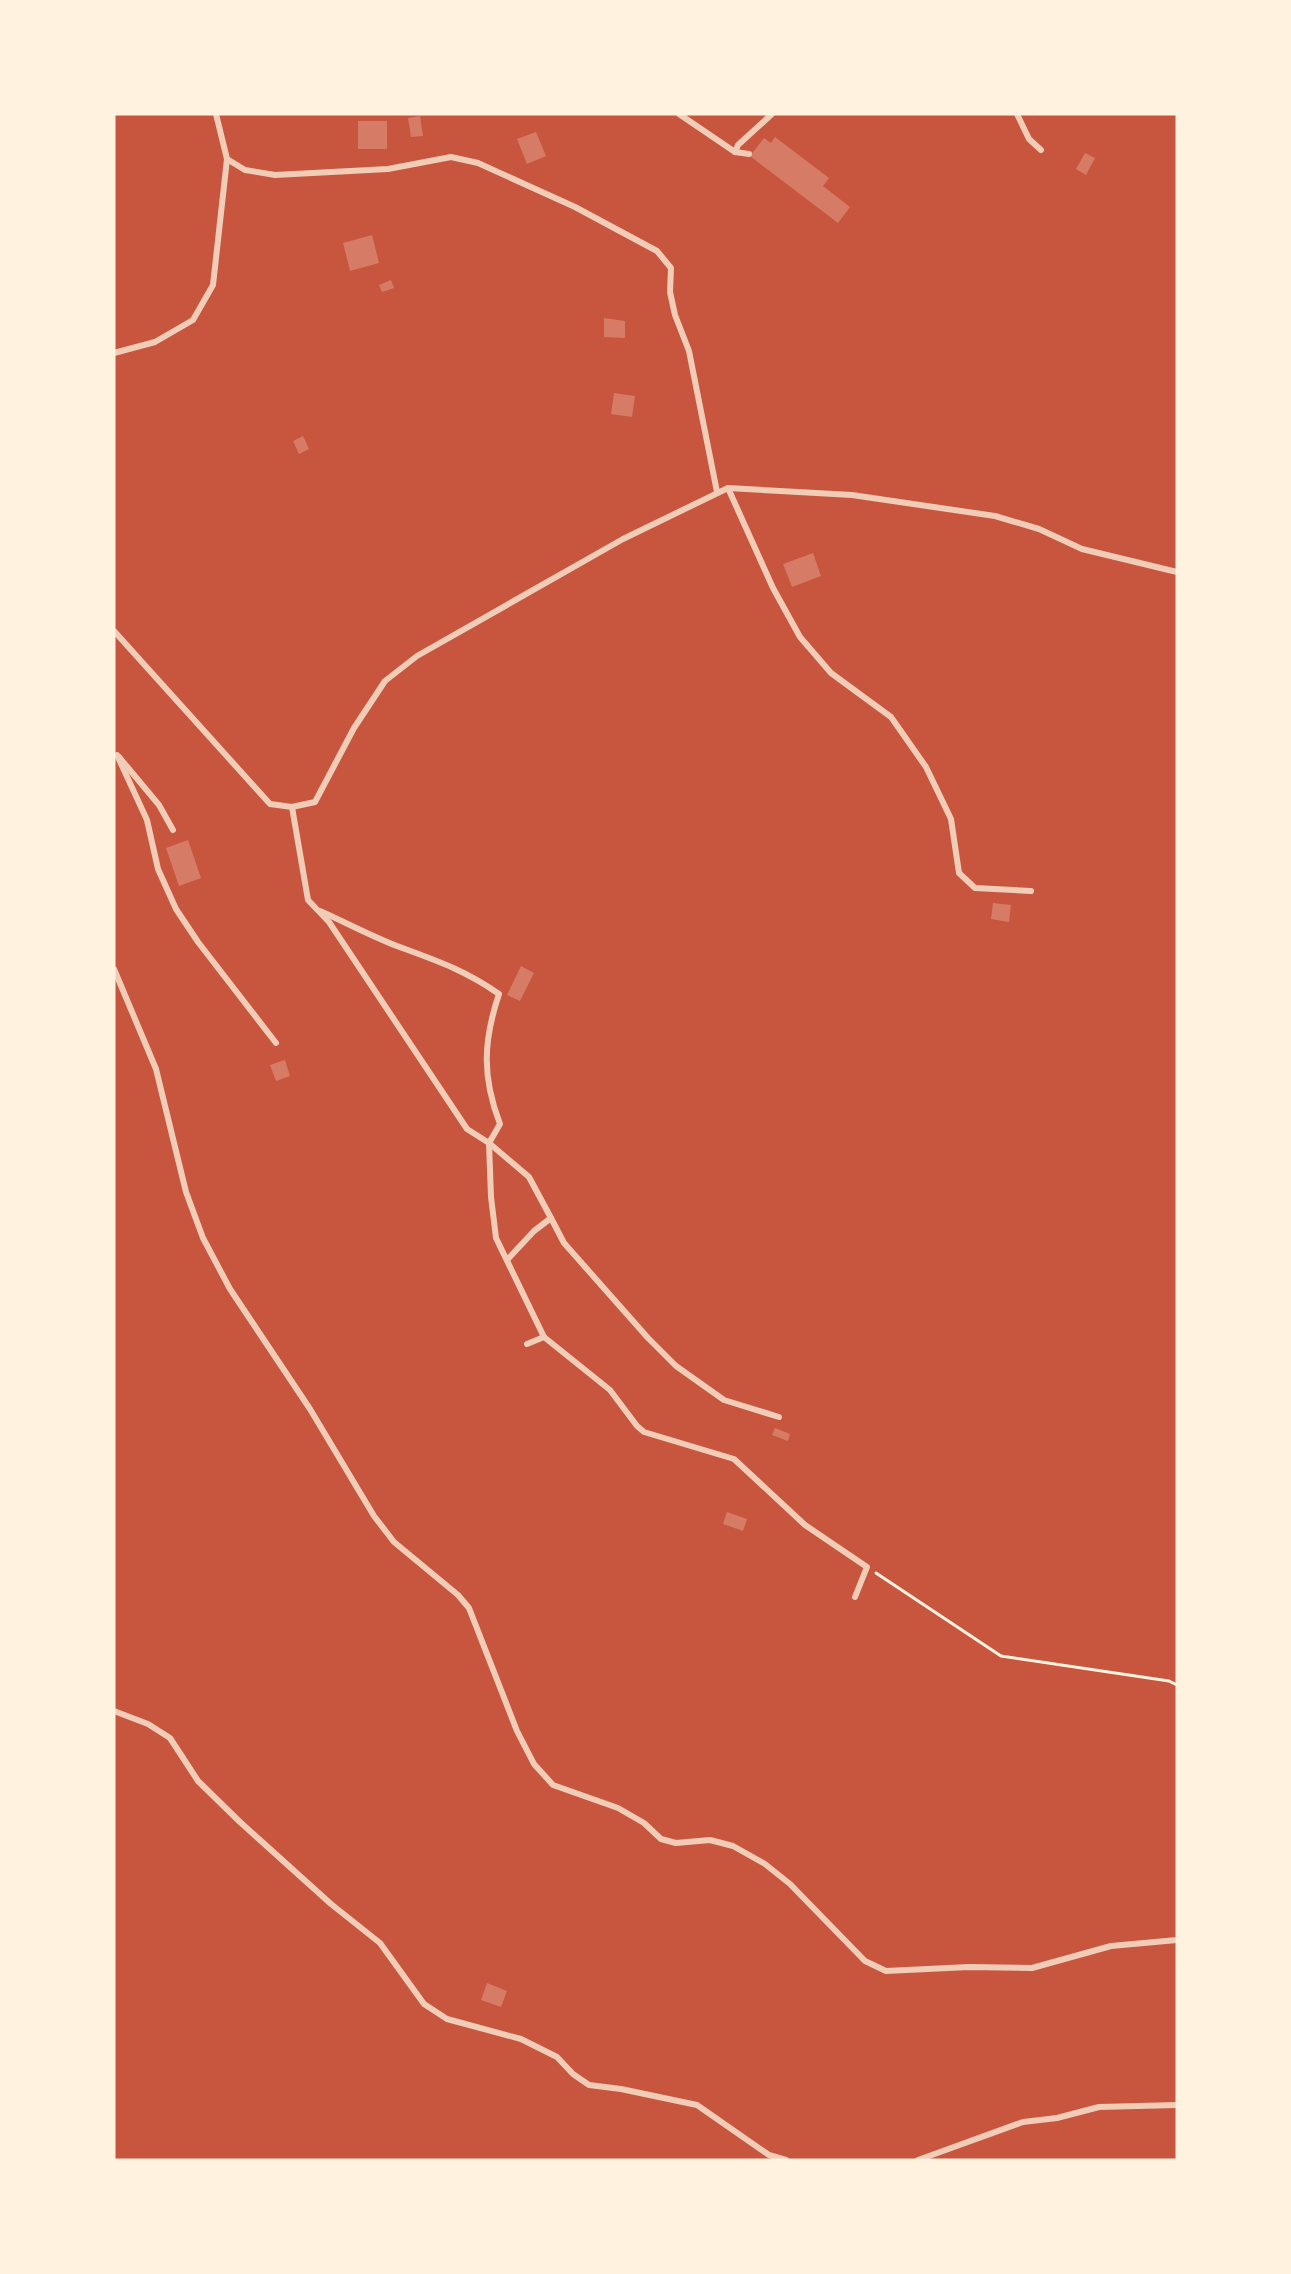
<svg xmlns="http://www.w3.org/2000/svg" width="1291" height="2274" viewBox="0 0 1291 2274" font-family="'Noto Sans',sans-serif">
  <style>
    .building { fill: #d67c66 }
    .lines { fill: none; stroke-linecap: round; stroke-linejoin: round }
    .path { stroke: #fff3e0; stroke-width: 3 }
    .minor { stroke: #f1ccb7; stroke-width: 6 }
  </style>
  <rect width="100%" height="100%" fill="#c8553d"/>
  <g class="building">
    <polygon points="420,116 423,136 411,137 408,118"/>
    <rect x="358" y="121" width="29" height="28"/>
    <polygon points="536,132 546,156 527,164 517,139"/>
    <polygon points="775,137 829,178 823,186 850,207 838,223 750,156 764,138 771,143"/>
    <polygon points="1085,153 1095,158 1086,175 1076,169"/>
    <polygon points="372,235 379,263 350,271 343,243"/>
    <polygon points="391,280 394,288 382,292 379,285"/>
    <polygon points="604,318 625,321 625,338 604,337"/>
    <polygon points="614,393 635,396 632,417 611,414"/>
    <polygon points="303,436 309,449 299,454 293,441"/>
    <polygon points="813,553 821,576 792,587 783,564"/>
    <polygon points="188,840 201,878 179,886 166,848"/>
    <polygon points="993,903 1011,905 1009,922 991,919"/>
    <polygon points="521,966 534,973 520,1001 507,995"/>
    <polygon points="285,1060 290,1076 276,1081 270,1065"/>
    <polygon points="775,1428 790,1434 788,1441 772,1435"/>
    <polygon points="727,1512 747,1519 743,1531 723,1524"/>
    <polygon points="487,1983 507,1991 501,2007 481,2000"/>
  </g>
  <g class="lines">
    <polyline class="path" points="876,1573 1001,1656 1169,1681 1177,1685"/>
    <g class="minor">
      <polyline points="679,114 735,152 738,145 772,114"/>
      <polyline points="1017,114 1029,139 1041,150"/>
      <polyline points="735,152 749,154"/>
      <polyline points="227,159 245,170 275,175 388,169 451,157 478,163 575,207 657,251 671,268 670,292 675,315 689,351 717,492"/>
      <polyline points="114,353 155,342 193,320 213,285 227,159 216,114"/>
      <polyline points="728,488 773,588 800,637 831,673 891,717 926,767 951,819 959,873 975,888 1031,891"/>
      <polyline points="114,631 270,804 292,807 315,802 354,728 385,681 417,656 623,539 728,488 852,495 995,516 1039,529 1082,549 1177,572"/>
      <polyline points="117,755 147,820 158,869 176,909 198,942 276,1043"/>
      <polyline points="119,757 159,805 173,830"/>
      <polyline points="292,807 308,900 329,922 467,1129 489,1143 491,1197 496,1238 544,1337 527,1344"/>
      <path d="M320 911C345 922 371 936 397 946 435 960 465 970 499 994 483 1042 482 1077 500 1124L489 1143 529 1177 551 1218 534 1231 507 1260"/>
      <polyline points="114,969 156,1069 186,1192 203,1238 230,1289 310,1409 374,1516 394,1542 458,1595 469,1608 517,1731 534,1764 553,1785 618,1808 644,1823 661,1839 676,1843 710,1840 733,1846 765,1864 790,1884 865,1961 886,1971 969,1967 1032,1968 1111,1946 1177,1940"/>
      <polyline points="551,1218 564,1243 648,1338 676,1366 724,1400 779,1417"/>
      <polyline points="544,1337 610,1390 637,1426 644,1432 734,1459 805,1525 867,1567 855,1597"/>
      <polyline points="114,1711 148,1724 170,1738 198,1781 240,1822 331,1904 380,1943 424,2004 447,2019 521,2039 557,2057 573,2074 589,2085 621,2089 697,2105 769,2155 786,2160"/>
      <polyline points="918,2160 1023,2122 1057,2118 1099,2107 1177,2105"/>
    </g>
  </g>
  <rect width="1291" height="2274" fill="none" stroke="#fff3e0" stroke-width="231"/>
</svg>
